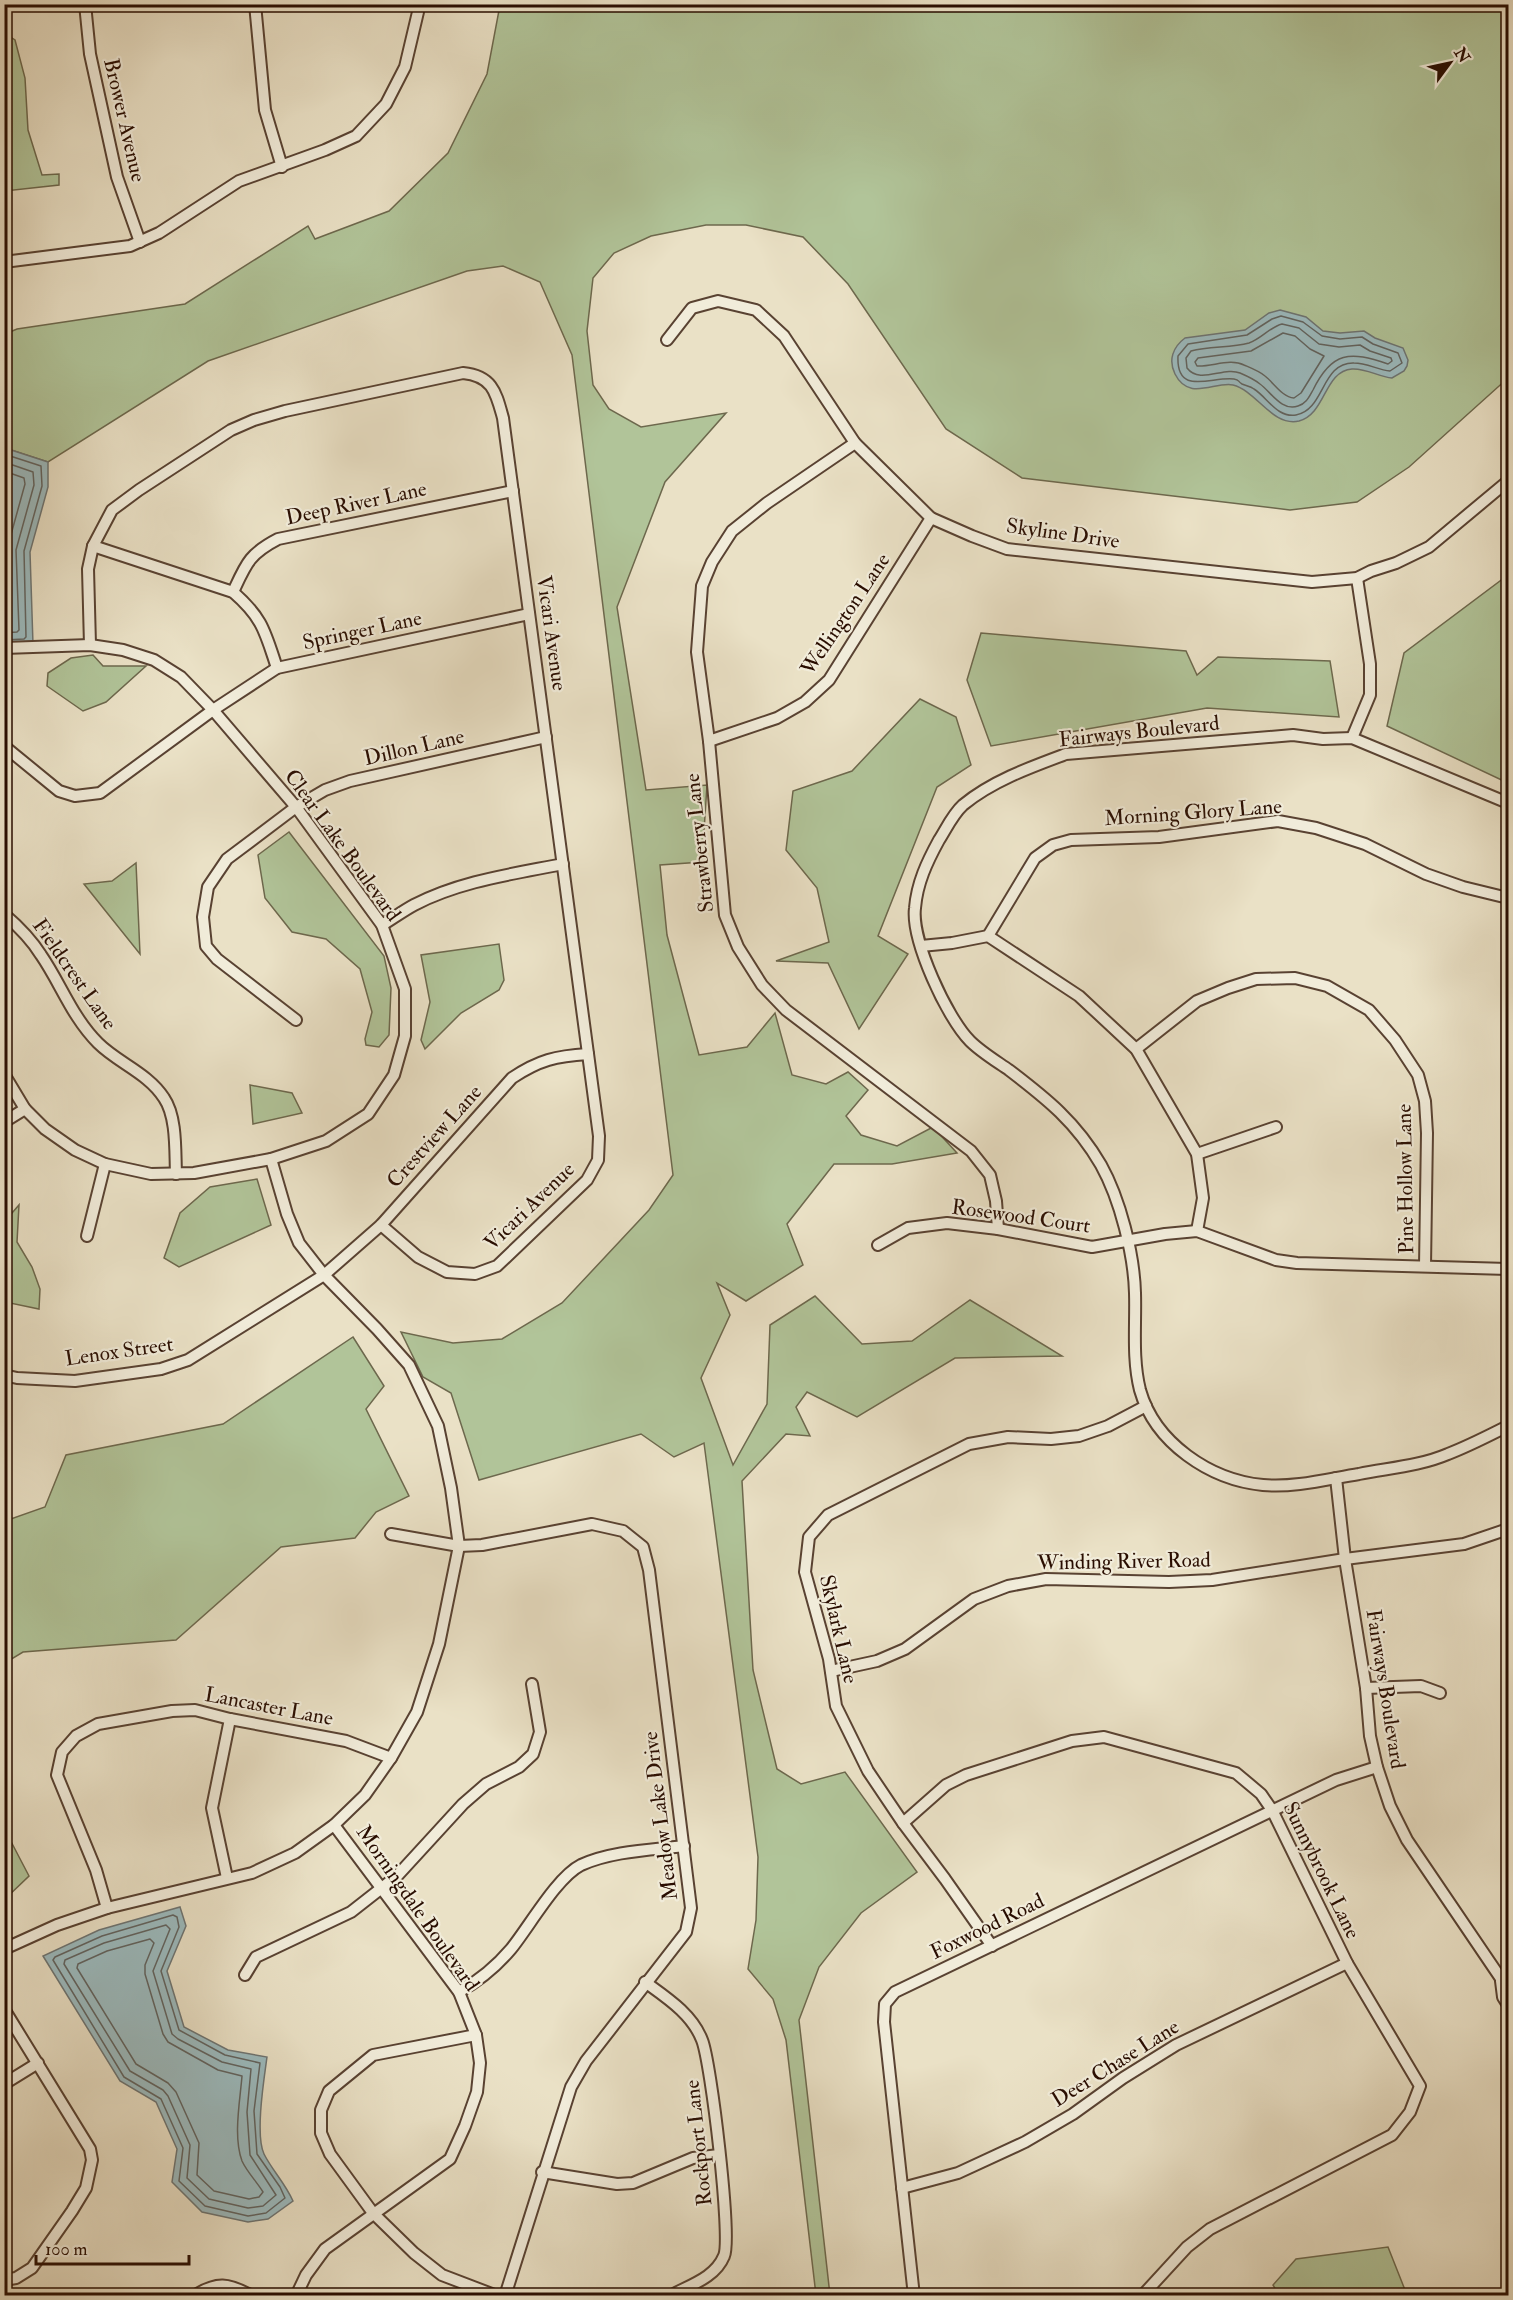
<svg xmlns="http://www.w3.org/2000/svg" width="1513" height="2300" viewBox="0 0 1513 2300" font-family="'IM FELL Double Pica',serif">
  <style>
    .green { fill: #b1c499; stroke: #6d684d; stroke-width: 1.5 }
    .water { fill: #9cbbbf; stroke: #6e7573; stroke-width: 1.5 }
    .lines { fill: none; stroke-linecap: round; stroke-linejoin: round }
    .shore { stroke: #626460; stroke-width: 1.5 }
    .minor-casing { stroke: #594232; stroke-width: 14 }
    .minor { stroke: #f1ecda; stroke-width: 10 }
    .labels { text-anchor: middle; stroke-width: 4.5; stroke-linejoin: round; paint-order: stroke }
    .street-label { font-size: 21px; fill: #290d01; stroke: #f1ecda }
  </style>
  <rect width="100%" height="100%" fill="#eae1c6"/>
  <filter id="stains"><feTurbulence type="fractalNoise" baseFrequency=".00333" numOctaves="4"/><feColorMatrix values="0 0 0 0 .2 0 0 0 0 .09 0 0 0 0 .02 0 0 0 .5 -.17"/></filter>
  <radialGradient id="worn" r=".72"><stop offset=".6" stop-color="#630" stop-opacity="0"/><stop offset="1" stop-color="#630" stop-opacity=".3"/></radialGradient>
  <g class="green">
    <polygon points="500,5 1508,5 1508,378 1409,467 1357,502 1290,510 1022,478 946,429 848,284 803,237 746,225 706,225 651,236 614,253 593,278 587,331 593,385 609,409 641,427 726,413 665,482 617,607 646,790 707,785 702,862 660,865 667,935 699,1055 747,1047 775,1013 792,1075 826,1084 848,1072 868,1090 846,1116 861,1135 897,1146 933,1127 957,1153 892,1164 834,1164 787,1224 803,1265 746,1301 717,1283 730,1315 701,1378 733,1465 767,1404 770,1325 815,1296 862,1344 912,1341 970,1300 1062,1356 955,1358 857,1417 807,1392 796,1407 810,1436 786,1434 742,1481 753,1670 777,1769 801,1784 845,1772 917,1872 861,1913 819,1967 799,2020 830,2295 816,2295 786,2040 773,1999 748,1969 756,1920 758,1857 704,1443 674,1457 641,1434 479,1480 451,1393 423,1377 401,1332 453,1343 502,1339 562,1303 649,1210 673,1175 572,355 540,282 503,266 467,271 208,361 48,462 5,448 5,334 17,329 185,304 308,226 315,239 389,211 448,153 487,74"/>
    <polygon points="9,36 15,40 25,78 28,130 42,175 59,174 59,185 5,191 4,58"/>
    <polygon points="1508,575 1508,783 1387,726 1404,653"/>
    <polygon points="981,633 1186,651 1197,675 1218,657 1330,661 1339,717 1207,708 991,746 967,680"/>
    <polygon points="93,655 103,666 146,666 106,702 83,711 47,686 48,673 71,658"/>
    <polygon points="920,699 956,717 971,765 937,787 878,936 908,954 859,1029 828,963 776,961 829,942 817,888 786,850 793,791 852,771"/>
    <polygon points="289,832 384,956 391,988 389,1035 379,1047 366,1045 365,1039 372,1012 360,969 326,939 292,932 265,898 258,855"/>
    <polygon points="136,863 140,954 84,884 112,881"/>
    <polygon points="499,944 504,980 499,990 461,1013 425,1049 421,1040 430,1002 421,955"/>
    <polygon points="250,1085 292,1093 302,1113 253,1124"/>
    <polygon points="257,1179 271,1225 179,1267 164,1258 180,1213 210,1187"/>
    <polygon points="19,1205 17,1242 32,1267 40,1289 39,1309 5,1302 5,1221"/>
    <polygon points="353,1337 384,1386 366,1409 409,1496 376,1512 355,1538 281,1547 176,1640 23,1652 5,1663 5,1521 45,1507 66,1455 223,1424"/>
    <polygon points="5,1830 29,1876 5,1899 4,1899"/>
    <polygon points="1388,2247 1407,2295 1279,2295 1273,2285 1296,2259"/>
  </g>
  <g class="water">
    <path d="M1280 310 1306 317 1323 331 1340 333 1364 331 1375 338 1403 348 1408 360 1407 366 1404 371 1392 378C1379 377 1366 368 1352 369 1324 371 1326 414 1299 421 1272 427 1257 391 1233 385 1215 381 1189 402 1175 374 1168 360 1173 347 1185 338L1245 330 1269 313Z"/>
    <polygon points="5,448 48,462 48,487 30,552 33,644 5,646"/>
    <path d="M180 1907 186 1926 167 1971 184 2027 228 2050 267 2057C264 2079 255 2135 264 2154 272 2170 285 2183 293 2201L268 2219 248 2222 202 2212 172 2182 177 2149 156 2102 120 2081 43 1956 99 1930Z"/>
  </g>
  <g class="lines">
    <g class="shore">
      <path d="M1281 316 1303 322 1322 336 1340 339 1362 337 1373 344 1398 353 1402 363 1390 371C1378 370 1367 363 1354 363 1321 362 1325 410 1296 415 1277 418 1268 398 1254 389 1250 386 1246 386 1242 384 1237 381 1240 380 1234 379 1212 376 1176 397 1178 356L1188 344 1247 335 1272 319Z"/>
      <path d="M1282 324 1299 328 1319 344 1339 347 1360 345 1370 351 1391 358 1392 361 1388 364C1350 351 1332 351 1313 390 1309 397 1306 404 1298 406 1282 412 1271 392 1260 384 1254 379 1247 376 1240 373 1224 366 1200 385 1187 368L1186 358 1191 351C1210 346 1230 348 1249 343 1261 339 1270 327 1282 324Z"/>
      <path d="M1283 333 1295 336 1310 349 1324 356 1301 393 1294 398C1282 397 1274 383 1265 376 1259 371 1251 368 1244 365 1230 358 1212 367 1197 366L1195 362 1198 358 1251 351Z"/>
      <polyline points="4,454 41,466 42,486 24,551 26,637 24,639 4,640"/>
      <polyline points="4,462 33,472 34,485 16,550 19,630 17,632 4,633"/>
      <polyline points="4,471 24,478 25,484 7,549 9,621 4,624"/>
      <polygon points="173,1915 177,1917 179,1927 161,1971 179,2030 225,2055 260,2063 254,2111 257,2154 280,2187 285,2198 266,2213 248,2216 205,2206 179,2181 183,2148 161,2099 124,2077 53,1960 55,1957 102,1936"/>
      <polygon points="166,1925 170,1929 153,1971 172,2034 178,2039 222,2062 251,2069 247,2112 250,2155 276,2195 263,2206 248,2208 209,2199 187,2178 190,2145 168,2096 163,2090 130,2071 64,1964 65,1960 104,1943"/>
      <path d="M150 1939 154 1943 145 1965V1974L163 2034 168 2042 218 2070 242 2076C240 2101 233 2137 242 2161 247 2172 257 2182 263 2192L259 2197 249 2199 214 2191 197 2175 199 2143 176 2092 168 2083 136 2064 77 1968 78 1964 107 1951Z"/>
    </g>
    <defs>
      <g id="minor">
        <polyline points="85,4 90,54 117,177 140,242"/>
        <polyline points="255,4 265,110 282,167"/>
        <polyline points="4,262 130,246 159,233 239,181 325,150 356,136 386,104 405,67 418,12 417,4"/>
        <polyline points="667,340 692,308 718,301 756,310 784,336 855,443 931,518 972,536 1007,549 1312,582 1357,578 1371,571 1396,563 1429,547 1508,481"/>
        <polyline points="855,443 767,503 732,531 712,562 702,586 697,652 709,741 725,915 738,947 762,985 786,1010 971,1151 990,1175 996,1201 998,1229"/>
        <path d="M93 546 233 592C263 618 265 632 277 668"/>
        <path d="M233 592C246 564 249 554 278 539L513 491"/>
        <path d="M90 645 88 569 93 546 112 510 139 490 231 430 254 420 285 411 463 373C493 376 496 393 503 418L599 1136 598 1160 587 1180 497 1266 475 1274 447 1272 418 1257 381 1225"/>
        <polyline points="4,648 90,645 123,650 154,660 181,677 213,710 296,807 382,925 405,989 405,1036 394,1075 368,1114 326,1141 271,1159 194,1173 151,1174 105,1164 75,1150 45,1129 25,1109 4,1074"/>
        <polyline points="1352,738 1370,695 1370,664 1357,578"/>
        <polyline points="709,741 777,718 805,702 829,680 931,518"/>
        <polyline points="4,746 59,791 75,796 100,793 213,710 277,668 529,614"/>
        <path d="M1508 803 1352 738 1323 739 1293 735 1066 754C1031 767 992 781 963 805 953 814 946 829 939 840 927 862 917 883 915 908 911 940 947 1018 970 1041 981 1052 996 1061 1009 1070 1047 1099 1076 1122 1101 1165 1120 1199 1134 1254 1135 1293 1136 1325 1132 1358 1140 1390 1155 1443 1210 1480 1263 1485 1294 1488 1328 1479 1359 1474 1389 1468 1420 1466 1448 1454 1469 1446 1488 1436 1508 1426"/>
        <path d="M4 914C18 926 31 939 41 955 61 984 72 1017 98 1043 118 1063 148 1073 164 1098 177 1117 175 1151 176 1174"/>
        <path d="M382 925C392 919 403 911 414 905 460 881 513 874 563 864"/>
        <polyline points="988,936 1035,858 1053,845 1071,840 1159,837 1278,821 1316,828 1365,844 1426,874 1463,887 1508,898"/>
        <polyline points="921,946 952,943 988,936 1079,996 1136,1049 1197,1154 1203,1198 1197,1231"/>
        <polyline points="296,1020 217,959 206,946 203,917 208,887 227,859 296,807 325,790 350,781 546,737"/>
        <polyline points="1136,1049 1197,1001 1228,988 1256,979 1295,978 1327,986 1369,1010 1395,1040 1418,1075 1425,1101 1427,1133 1425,1266"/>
        <polyline points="4,1122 25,1109"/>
        <polyline points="1197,1154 1276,1127"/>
        <polyline points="87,1236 105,1164"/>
        <polyline points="878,1245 908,1228 947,1223 998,1229 1092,1247 1165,1234 1197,1231 1276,1260 1297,1263 1508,1269"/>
        <path d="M4 1375 17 1378 75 1381 161 1369 188 1360 324 1275 381 1225 512 1078C539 1060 556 1056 588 1054"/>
        <polyline points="1336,1478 1345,1559 1366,1688 1370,1736 1377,1767 1390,1806 1407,1840 1508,1989"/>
        <polyline points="391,1534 459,1546 482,1545 592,1524 623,1531 643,1547 649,1570 691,1908 686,1932 586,2061 571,2087 505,2296"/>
        <polyline points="831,1671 877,1661 905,1649 974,1599 1008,1586 1046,1579 1169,1582 1212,1580 1345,1559 1464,1544 1508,1529"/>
        <polyline points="1366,1688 1421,1686 1440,1693"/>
        <polyline points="903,1823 946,1785 966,1775 1072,1741 1104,1737 1236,1773 1261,1794 1272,1810 1347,1963 1420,2086 1410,2112 1392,2135 1210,2229 1187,2247 1142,2296"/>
        <polyline points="227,1878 212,1808 230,1719"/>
        <polyline points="107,1908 96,1870 57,1775 62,1752 76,1736 98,1724 172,1711 195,1710 230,1719 346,1741 391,1758"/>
        <polyline points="992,1946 945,1879 903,1823 868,1771 836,1706 829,1659 805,1572 809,1537 828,1515 969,1444 1008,1437 1051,1439 1079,1436 1108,1426 1146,1406"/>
        <polyline points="4,1949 57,1925 107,1908 252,1873 295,1853 334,1825 365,1795 391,1758 417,1712 439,1644 459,1546 451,1488 438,1426 409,1365 377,1329 324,1275 299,1243 287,1214 271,1159"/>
        <polyline points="245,1975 256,1957 351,1912 397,1876 463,1804 486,1784 519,1767 533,1754 540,1732 532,1684"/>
        <polyline points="1501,1981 1503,1997 1508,2005"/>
        <path d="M645 1982C667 1998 692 2014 702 2040 711 2062 732 2238 724 2256 715 2278 690 2285 670 2296"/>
        <path d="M459 1992C480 1980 495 1968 511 1949 529 1927 557 1877 581 1865 612 1851 651 1850 684 1846"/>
        <polyline points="4,2009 90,2149 92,2160 86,2188 72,2211 32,2268 16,2278 4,2280"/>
        <polyline points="476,2035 373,2055 329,2091 321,2110 321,2133 330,2154 373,2213 414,2253 442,2275 497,2296"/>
        <polyline points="4,2084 38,2063"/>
        <polyline points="542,2172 617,2184 633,2183 693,2158 719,2155"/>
        <polyline points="902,2188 958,2173 1025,2142 1073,2114 1123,2078 1176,2045 1347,1963"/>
        <path d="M194 2296C217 2281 228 2283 252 2296"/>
        <polyline points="296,2296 306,2275 325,2249 450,2159 465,2126 477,2092 480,2063 476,2035 459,1992 334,1825"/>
        <polyline points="914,2296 884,2022 885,2004 895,1992 1336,1780 1377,1767"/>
      </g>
    </defs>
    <use href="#minor" class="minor-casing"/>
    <use href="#minor" class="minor"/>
  </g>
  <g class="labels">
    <g class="street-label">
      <text transform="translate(125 120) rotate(77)" y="7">Brower Avenue</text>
      <text transform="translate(356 503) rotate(-12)" y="7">Deep River Lane</text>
      <text transform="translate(1063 533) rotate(8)" y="7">Skyline Drive</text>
      <text transform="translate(845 614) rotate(-56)" y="7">Wellington Lane</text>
      <text transform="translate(362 630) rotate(-12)" y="7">Springer Lane</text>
      <text transform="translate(552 633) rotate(82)" y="7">Vicari Avenue</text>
      <text transform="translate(1139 731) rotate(-6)" y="7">Fairways Boulevard</text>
      <text transform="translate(414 747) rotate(-13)" y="7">Dillon Lane</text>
      <text transform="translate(1193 812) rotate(-4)" y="7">Morning Glory Lane</text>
      <text transform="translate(699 843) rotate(-96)" y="7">Strawberry Lane</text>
      <text transform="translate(343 845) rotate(54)" y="7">Clear Lake Boulevard</text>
      <text transform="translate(75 974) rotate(55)" y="7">Fieldcrest Lane</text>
      <text transform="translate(434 1136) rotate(-48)" y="7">Crestview Lane</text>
      <text transform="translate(1405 1179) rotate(-91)" y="7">Pine Hollow Lane</text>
      <text transform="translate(529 1206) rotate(-44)" y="7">Vicari Avenue</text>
      <text transform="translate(1021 1216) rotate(8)" y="7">Rosewood Court</text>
      <text transform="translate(119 1351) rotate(-8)" y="7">Lenox Street</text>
      <text transform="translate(1124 1561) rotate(-1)" y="7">Winding River Road</text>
      <text transform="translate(839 1629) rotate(77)" y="7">Skylark Lane</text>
      <text transform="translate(1386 1689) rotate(81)" y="7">Fairways Boulevard</text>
      <text transform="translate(269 1706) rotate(11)" y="7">Lancaster Lane</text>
      <text transform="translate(660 1816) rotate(-97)" y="7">Meadow Lake Drive</text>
      <text transform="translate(1322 1870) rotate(64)" y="7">Sunnybrook Lane</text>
      <text transform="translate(418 1908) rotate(55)" y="7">Morningdale Boulevard</text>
      <text transform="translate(987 1926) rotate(-26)" y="7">Foxwood Road</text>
      <text transform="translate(1115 2063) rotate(-32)" y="7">Deer Chase Lane</text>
      <text transform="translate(698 2143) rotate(-96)" y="7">Rockport Lane</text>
    </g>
  </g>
  <rect width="1513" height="2300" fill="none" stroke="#eae1c6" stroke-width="24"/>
  <rect x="6" y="6" width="1501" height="2288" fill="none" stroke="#290d01" stroke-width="3"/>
  <rect x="12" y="12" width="1489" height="2276" fill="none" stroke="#290d01" stroke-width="1.5"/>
  <g transform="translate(1450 63) rotate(57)" stroke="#f1ecda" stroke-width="4.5" paint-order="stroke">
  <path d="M0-4.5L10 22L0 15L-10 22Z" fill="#290d01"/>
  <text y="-9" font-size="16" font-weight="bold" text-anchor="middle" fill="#290d01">N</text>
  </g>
  <path d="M36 2255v9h153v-9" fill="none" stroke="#290d01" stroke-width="3"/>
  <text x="45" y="2255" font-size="18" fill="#290d01" stroke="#f1ecda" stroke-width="4.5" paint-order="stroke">100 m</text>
  <rect width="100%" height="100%" filter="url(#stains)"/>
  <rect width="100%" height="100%" fill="url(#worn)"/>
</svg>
